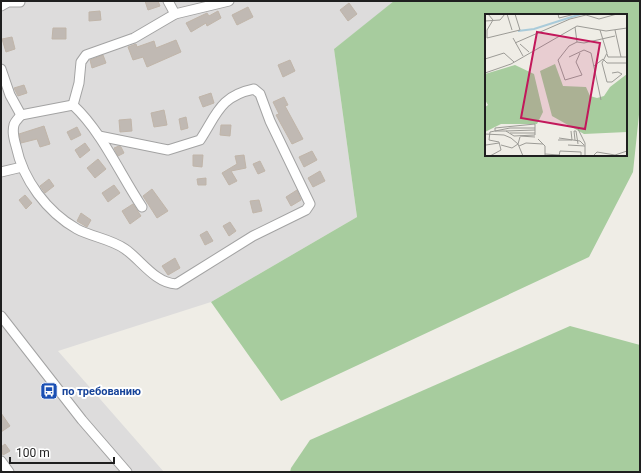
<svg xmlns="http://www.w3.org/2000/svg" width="641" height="473" viewBox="0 0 641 473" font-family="Roboto,sans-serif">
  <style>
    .residential { fill: #dddcdc }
    .forest { fill: #a7cc9e; fill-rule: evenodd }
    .building { fill: #c0b9b3; stroke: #c0b5a9 }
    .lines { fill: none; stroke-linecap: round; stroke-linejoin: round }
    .minor-casing { stroke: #a3a3a3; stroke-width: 11 }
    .minor { stroke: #fff; stroke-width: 9 }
    .labels { text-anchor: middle; stroke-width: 4; stroke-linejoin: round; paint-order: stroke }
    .transit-label { font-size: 11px; font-weight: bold; fill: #164399; stroke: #fff; text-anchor: start }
    .inset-river { fill: none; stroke: #a9cbda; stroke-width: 2 }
    .inset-road { fill: none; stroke: #9c9b96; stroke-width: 1 }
    .view { fill: #c2185b; fill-opacity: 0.15; stroke: #c2185b; stroke-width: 2 }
    .inset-edge { fill: none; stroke: #1f1f1f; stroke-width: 2 }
  </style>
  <rect width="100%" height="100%" fill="#efede6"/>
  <polygon class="residential" points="1,1 394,1 393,3 334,49 357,217 211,302 58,351 164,472 1,472"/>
  <g class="forest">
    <path d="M394 1H640V105L633 172 589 257 281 401 211 302 357 217 334 49ZM486 15H626V155H486Z"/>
    <polygon points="570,326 640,345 640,472 290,472 291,468 310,440"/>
  </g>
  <g class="building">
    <polygon points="145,1 158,1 160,6 148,10"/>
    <polygon points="349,3 357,14 348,21 340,10"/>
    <polygon points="248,7 253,17 237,25 232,15"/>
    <polygon points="100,11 101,20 89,21 89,12"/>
    <polygon points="218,11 221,18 207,26 206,23 191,32 186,23 207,13 209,16"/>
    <polygon points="53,28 66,28 66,39 52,39"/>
    <polygon points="12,37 15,49 6,52 2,39"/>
    <polygon points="176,40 181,52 147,67 143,57 133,60 128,47 136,44 137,47 154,41 156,48"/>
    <polygon points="103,55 106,63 92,68 90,60"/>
    <polygon points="290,60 295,71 283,77 278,65"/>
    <polygon points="24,85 27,93 18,96 14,88"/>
    <polygon points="211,93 214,103 203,107 199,97"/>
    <polygon points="284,97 288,105 285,106 303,139 292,144 276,115 279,114 273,102"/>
    <polygon points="164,110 167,125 154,127 151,113"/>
    <polygon points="186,117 188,128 181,130 179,119"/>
    <polygon points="131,119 132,131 120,132 119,120"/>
    <polygon points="221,125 231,125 230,136 220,135"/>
    <polygon points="44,126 50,144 40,147 37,139 21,143 19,134"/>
    <polygon points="77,127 81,135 71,140 67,132"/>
    <polygon points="85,143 90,150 80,158 75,150"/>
    <polygon points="119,146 121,147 124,153 118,156 114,148"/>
    <polygon points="312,151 317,160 304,167 299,157"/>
    <polygon points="193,155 203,155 202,167 193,166"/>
    <polygon points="244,155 246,168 231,171 237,181 229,185 222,173 237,164 235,156"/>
    <polygon points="98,159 106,169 95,178 87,168"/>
    <polygon points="260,161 265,171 258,174 253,164"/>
    <polygon points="320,171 325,181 313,187 308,178"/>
    <polygon points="206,178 206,185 198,185 197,179"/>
    <polygon points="49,179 54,186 45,193 40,186"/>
    <polygon points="114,185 120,193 108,202 102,193"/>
    <polygon points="152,189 168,211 157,218 143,196"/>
    <polygon points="297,190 301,200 291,206 286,197"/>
    <polygon points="25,195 32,203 26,209 19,200"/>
    <polygon points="259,200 262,211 253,213 250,201"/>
    <polygon points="133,204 141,216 130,224 122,211"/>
    <polygon points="81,213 91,220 87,227 77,221"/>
    <polygon points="230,222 236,231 229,236 223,226"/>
    <polygon points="207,231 213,241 205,245 200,235"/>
    <polygon points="175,258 180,268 168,275 162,266"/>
    <polygon points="1,413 10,426 1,432"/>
    <polygon points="5,444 10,451 3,455 1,447"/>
  </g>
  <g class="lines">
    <defs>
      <g id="minor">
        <polyline points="168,1 175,14"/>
        <polyline points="1,6 8,2 20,2"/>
        <polyline points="1,69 10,95 21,115"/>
        <polyline points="73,105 79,83 81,62 86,55 134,38 175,14 229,1"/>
        <path d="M73 105C102 132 120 174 142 207"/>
        <path d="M21 115C19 118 15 121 14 125 12 132 14 139 16 146 23 180 47 212 77 229 92 237 111 239 125 249 141 260 155 283 176 284L253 236 306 210 310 204 270 121 260 94 254 89C220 96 217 114 200 140L168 150 99 136"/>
        <polyline points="21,115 73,105"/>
        <polyline points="1,172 22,167"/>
        <polyline points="1,316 82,420 127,472"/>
        <polyline points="1,461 9,472"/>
      </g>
    </defs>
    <use href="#minor" class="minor-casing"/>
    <use href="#minor" class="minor"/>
  </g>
  <defs>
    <symbol id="bus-square" viewBox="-11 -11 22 22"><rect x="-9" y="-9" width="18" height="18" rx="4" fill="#1a4fb4" stroke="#fff"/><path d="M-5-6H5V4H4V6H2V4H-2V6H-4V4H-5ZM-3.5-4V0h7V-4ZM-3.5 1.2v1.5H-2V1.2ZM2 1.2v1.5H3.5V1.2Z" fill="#fff"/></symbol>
  </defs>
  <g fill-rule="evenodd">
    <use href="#bus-square" x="39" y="381" width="20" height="20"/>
  </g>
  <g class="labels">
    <g class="transit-label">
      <text x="62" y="395">по требованию</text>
    </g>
  </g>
  <g transform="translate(485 14)">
    <rect width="142" height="142" fill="#efede6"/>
    <path d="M70 50 78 72 101 73 105 82 112 84 119 82 125 73 142 60V118L99 120 67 102 55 57ZM30 51 49 60 58 98 52 110H16L0 118V93L3 91 0 86V60Z" fill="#a7cc9e"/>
    <path class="inset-river" d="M33 17 49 15 96 0"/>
    <path class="inset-road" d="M3 0 8 6 2 16V24L35 16 30 0M22 0 27 16M73 0 74 4 90 0M0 7 15 6 20 0M90 13 92 28M115 16 122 39M130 16 136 43M28 24 38 42M30 29 85 5 101 1 114 5 132 0M35 30 44 38M99 36 106 39 116 86M95 39 91 48 97 61 80 66 73 46 84 32 92 28 99 29 130 22M122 39 117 49 122 68H127L137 60 133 58 127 59M122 40 123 43H142M84 43 99 36M0 45 19 39 29 48M109 52 118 45 122 49H142M0 59 26 50 92 12 121 17 142 14M50 110V121L29 122 21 117H10V114ZM93 115 100 129V142M21 117 50 116M25 119H50M0 120 19 121 26 124 33 130 38 142M35 122 50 123M74 124 95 127 99 131M53 125 60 132V142M73 126H87L86 117M90 126 89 117H91L93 130M1 131 14 129M16 131 27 134 33 130 35 123M83 131 100 132M34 132 41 129 58 130M60 140 74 141M5 142 16 136 14 128 4 126 5 118 25 114H50M74 142 75 137 96 138V142M108 142 112 138 130 141 142 137"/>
    <path class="view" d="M52 18 115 29 100 115 36 104Z"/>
    <rect width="142" height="142" class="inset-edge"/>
  </g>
  <rect width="641" height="473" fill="none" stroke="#1f1f1f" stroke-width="4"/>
  <path d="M10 457v6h104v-6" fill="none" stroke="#1f1f1f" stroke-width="2"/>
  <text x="16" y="457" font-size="12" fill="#1f1f1f" stroke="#ffffff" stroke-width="3" paint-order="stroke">100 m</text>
</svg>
